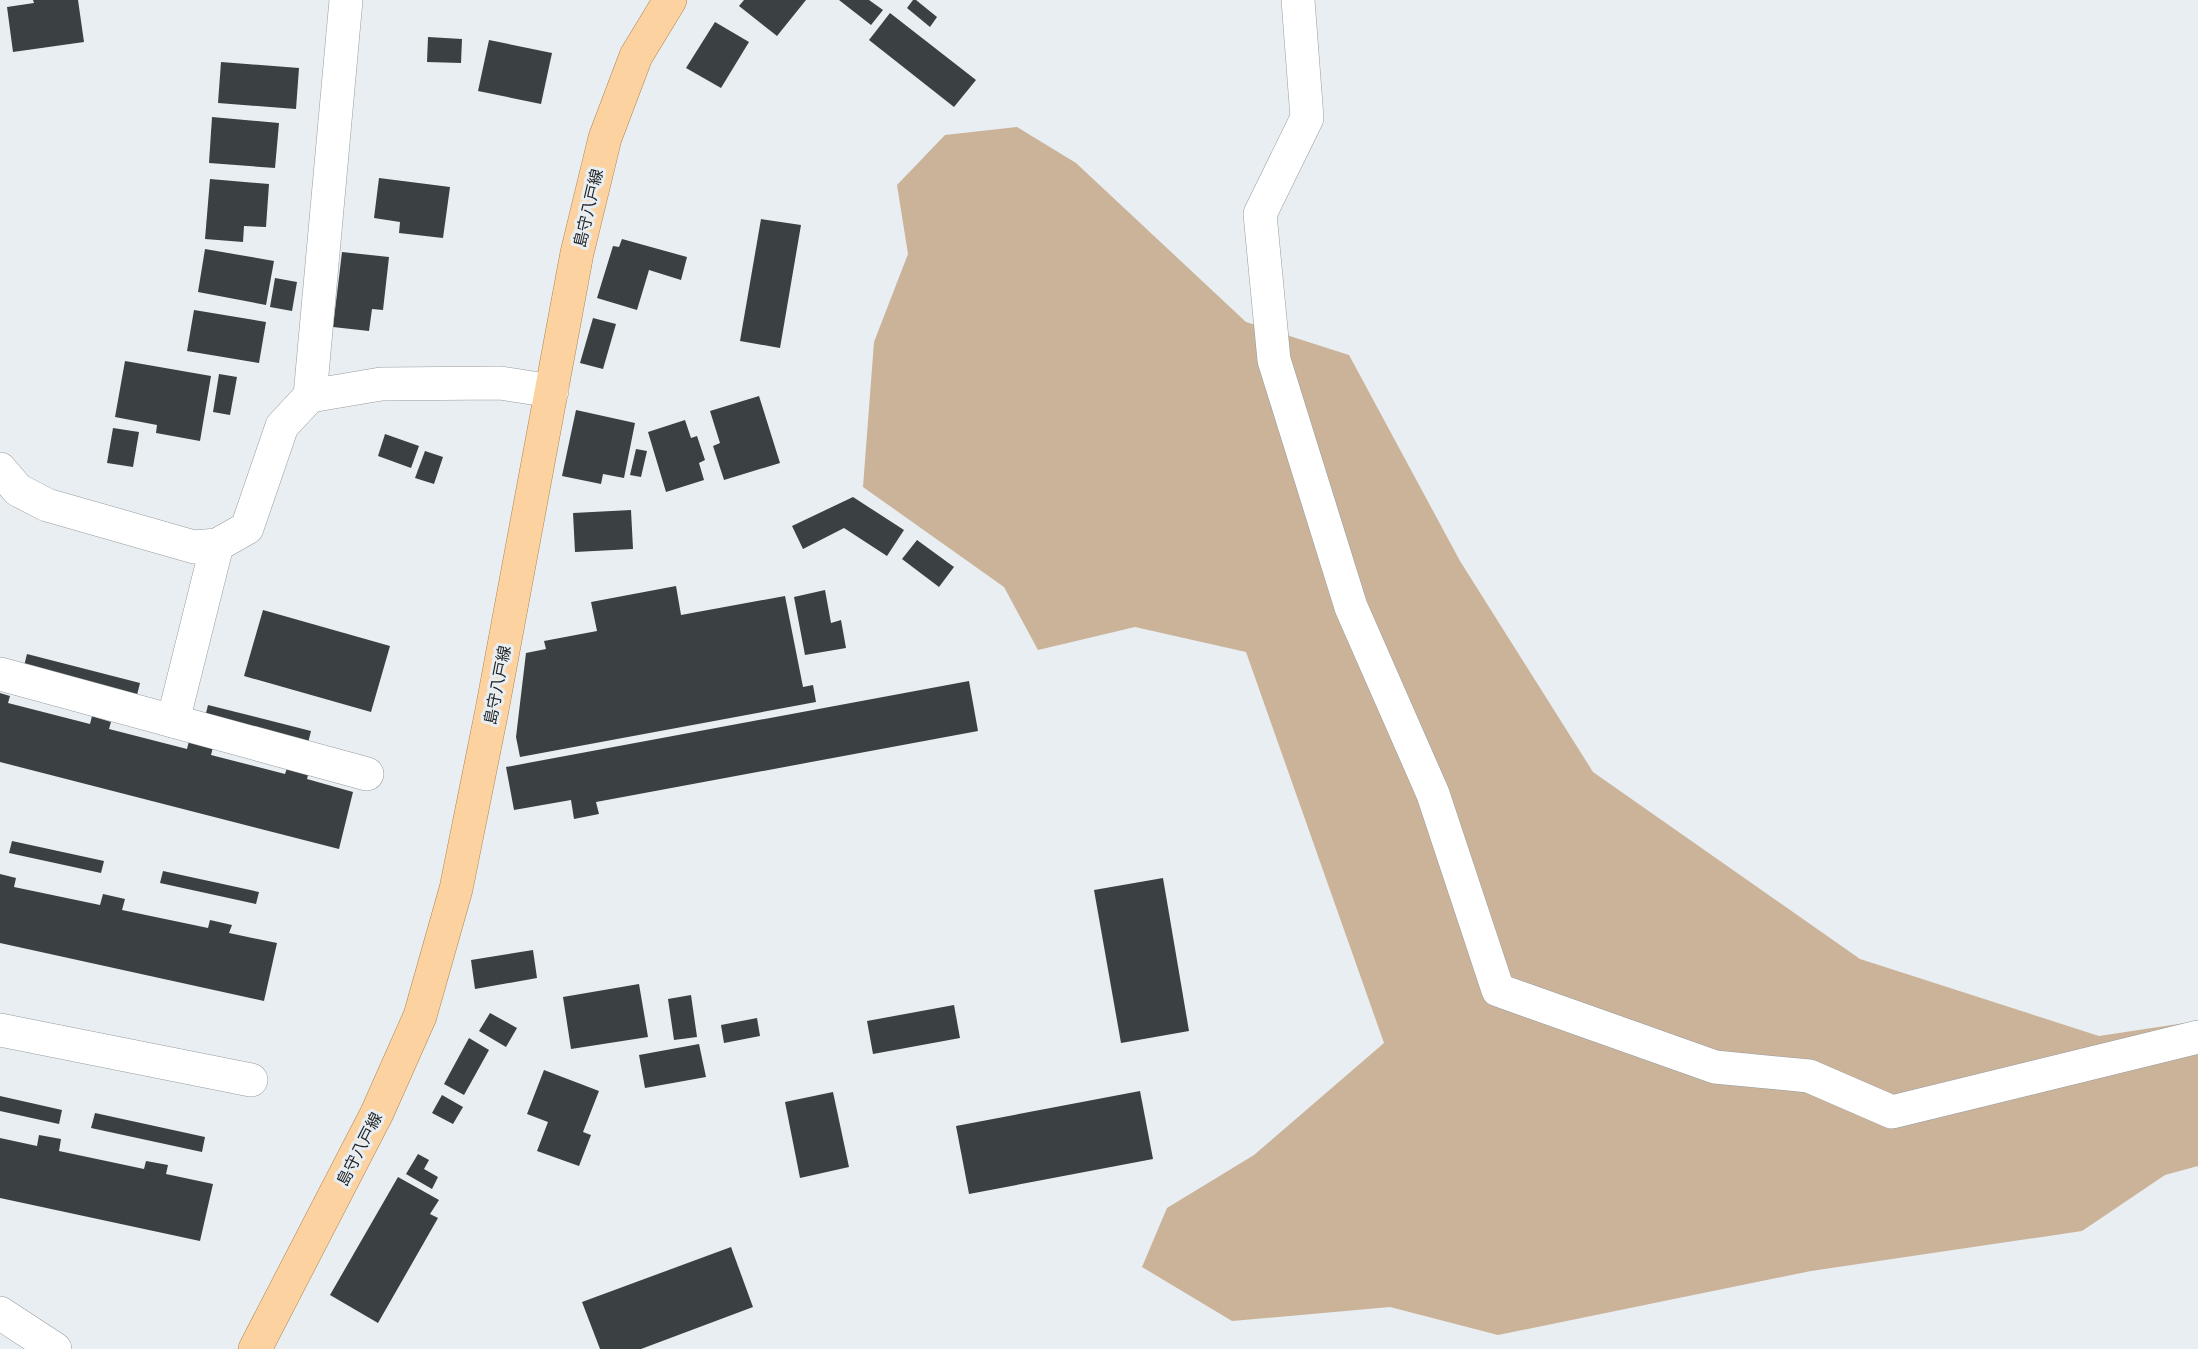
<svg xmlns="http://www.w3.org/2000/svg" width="2198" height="1349" viewBox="0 0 2198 1349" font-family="'Source Sans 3','Noto Sans JP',sans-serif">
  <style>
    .forest { fill: #cbb399 }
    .building { fill: #3b4043 }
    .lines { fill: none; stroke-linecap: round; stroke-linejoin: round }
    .minor-casing { stroke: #969c9f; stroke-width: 34 }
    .major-casing { stroke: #af834c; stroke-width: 34 }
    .minor { stroke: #fff; stroke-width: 33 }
    .major { stroke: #fcd3a0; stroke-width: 33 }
    .labels { text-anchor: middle; stroke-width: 6; stroke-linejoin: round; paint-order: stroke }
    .street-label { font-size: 16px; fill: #232527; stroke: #e8eef1 }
  </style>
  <rect width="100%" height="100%" fill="#e8eef1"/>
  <polygon class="forest" points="1017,127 1076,163 1246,322 1349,355 1460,561 1593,772 1860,959 2099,1036 2198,1021 2198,1166 2165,1175 2082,1231 1811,1271 1498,1335 1390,1307 1232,1321 1142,1267 1167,1208 1254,1155 1384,1043 1246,652 1135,627 1038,650 1004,587 863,487 874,342 908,254 897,185 945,135"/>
  <g class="building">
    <polygon points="33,0 78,0 84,42 13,52 7,7 34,3"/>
    <polygon points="744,0 806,0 777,36 739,6"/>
    <polygon points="839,0 869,0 883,10 871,25"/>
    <polygon points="913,0 916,0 937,17 930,27 907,8"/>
    <polygon points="890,13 976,80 954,107 869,40"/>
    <polygon points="715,22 749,42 721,88 686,68"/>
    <polygon points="428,37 462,39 461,63 427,62"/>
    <polygon points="489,40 552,53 541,104 478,91"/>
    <polygon points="221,62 299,68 296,109 218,103"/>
    <polygon points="212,117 279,123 275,168 209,163"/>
    <polygon points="379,178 450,187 443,238 399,233 400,222 374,218"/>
    <polygon points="210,179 269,184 266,227 244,226 243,242 205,239"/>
    <polygon points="761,219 801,225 780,348 740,341"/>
    <polygon points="622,239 687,257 681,280 649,270 637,310 597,298 613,246 619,247"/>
    <polygon points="205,249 274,261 266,305 198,292"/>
    <polygon points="342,252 389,257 383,310 372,309 369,331 333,327"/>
    <polygon points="275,278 297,282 292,311 270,307"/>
    <polygon points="194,310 266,322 259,363 187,351"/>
    <polygon points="593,318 616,324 603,369 580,363"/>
    <polygon points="125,361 211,376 200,441 156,433 157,425 115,417"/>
    <polygon points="219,374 237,377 230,415 213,412"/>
    <polygon points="759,396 780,463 724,480 713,446 720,443 710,411"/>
    <polygon points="576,410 635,423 624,478 603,474 601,484 562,476"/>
    <polygon points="685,420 691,438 697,436 705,460 699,463 704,480 666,492 648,432"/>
    <polygon points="113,428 139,432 133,467 107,463"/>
    <polygon points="385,434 419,446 411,468 378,456"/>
    <polygon points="636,449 647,451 641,477 630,475"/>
    <polygon points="425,451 443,457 434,484 415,478"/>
    <polygon points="853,497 904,530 887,556 844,528 803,549 792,526"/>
    <polygon points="631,510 633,549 575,552 573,513"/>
    <polygon points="917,540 954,567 939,587 902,559"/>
    <polygon points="676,586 681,615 785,596 803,687 813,685 816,702 520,757 516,737 526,653 546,649 544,641 597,631 591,602"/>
    <polygon points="825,590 831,623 841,620 846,648 805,655 794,597"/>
    <polygon points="263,610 390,646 371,712 244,676"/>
    <polygon points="27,654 140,683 136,699 23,670"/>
    <polygon points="969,681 978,731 596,802 599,814 574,819 571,800 514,810 506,767"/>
    <polygon points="0,693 10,696 8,703 90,724 92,716 111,722 109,729 187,749 189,741 213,747 211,755 285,774 288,765 309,771 307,779 353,792 339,849 0,762"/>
    <polygon points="208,705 311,731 307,747 204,721"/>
    <polygon points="12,841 104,861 101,873 9,853"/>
    <polygon points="163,871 259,892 256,904 160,883"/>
    <polygon points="0,874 16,878 14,887 100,905 103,894 125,899 122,910 208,928 210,920 232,925 229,933 277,943 264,1001 0,943"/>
    <polygon points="1163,878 1189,1031 1121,1043 1094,890"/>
    <polygon points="533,950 537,978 475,989 471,960"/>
    <polygon points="639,984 648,1037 571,1049 563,997"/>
    <polygon points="691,995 697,1037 674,1040 668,999"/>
    <polygon points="954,1005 960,1038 873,1054 867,1021"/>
    <polygon points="490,1013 517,1028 506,1047 479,1031"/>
    <polygon points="757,1018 760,1036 724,1043 721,1025"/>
    <polygon points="469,1038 489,1050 464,1095 444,1084"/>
    <polygon points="699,1044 706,1077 645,1088 639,1055"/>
    <polygon points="544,1070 599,1091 583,1132 591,1135 579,1166 537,1151 548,1122 527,1114"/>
    <polygon points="1140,1091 1153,1159 969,1194 956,1126"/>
    <polygon points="833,1092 849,1167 800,1178 785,1102"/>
    <polygon points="442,1095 463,1107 453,1124 432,1113"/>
    <polygon points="0,1096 62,1110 59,1124 0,1111"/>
    <polygon points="95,1113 205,1137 202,1152 91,1128"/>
    <polygon points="39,1135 61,1139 59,1151 144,1169 146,1161 168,1165 166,1174 213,1184 200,1241 0,1198 0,1138 37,1146"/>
    <polygon points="418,1154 429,1160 424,1169 438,1177 432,1189 406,1174"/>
    <polygon points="398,1177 439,1200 430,1214 438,1218 378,1323 330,1295"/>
    <polygon points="731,1247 753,1307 641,1349 600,1349 582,1302"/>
  </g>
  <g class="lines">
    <defs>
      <g id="minor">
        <polyline points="1298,0 1307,118 1260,214 1274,360 1351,607 1433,794 1498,990 1715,1067 1809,1076 1892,1112 2198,1037"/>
        <polyline points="310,396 346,0"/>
        <polyline points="0,469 18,490 47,505 194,547 217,545 247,528 282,426 310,396 381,384 500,383 552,391"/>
        <polyline points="0,674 367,774"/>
        <polyline points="173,721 217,545"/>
        <polyline points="0,1030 251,1080"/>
        <polyline points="0,1313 55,1349"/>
      </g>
      <polyline id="major" points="255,1349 377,1113 420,1016 456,889 492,710 577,253 605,138 636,56 670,0"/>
    </defs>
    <use href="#minor" class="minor-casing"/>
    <use href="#major" class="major-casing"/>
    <use href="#minor" class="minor"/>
    <use href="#major" class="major"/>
  </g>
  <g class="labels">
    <g class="street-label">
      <text transform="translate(588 208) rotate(-77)" y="6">島守八戸線</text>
      <text transform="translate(497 685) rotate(-79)" y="6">島守八戸線</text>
      <text transform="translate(359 1149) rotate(-63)" y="6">島守八戸線</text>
    </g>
  </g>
</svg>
